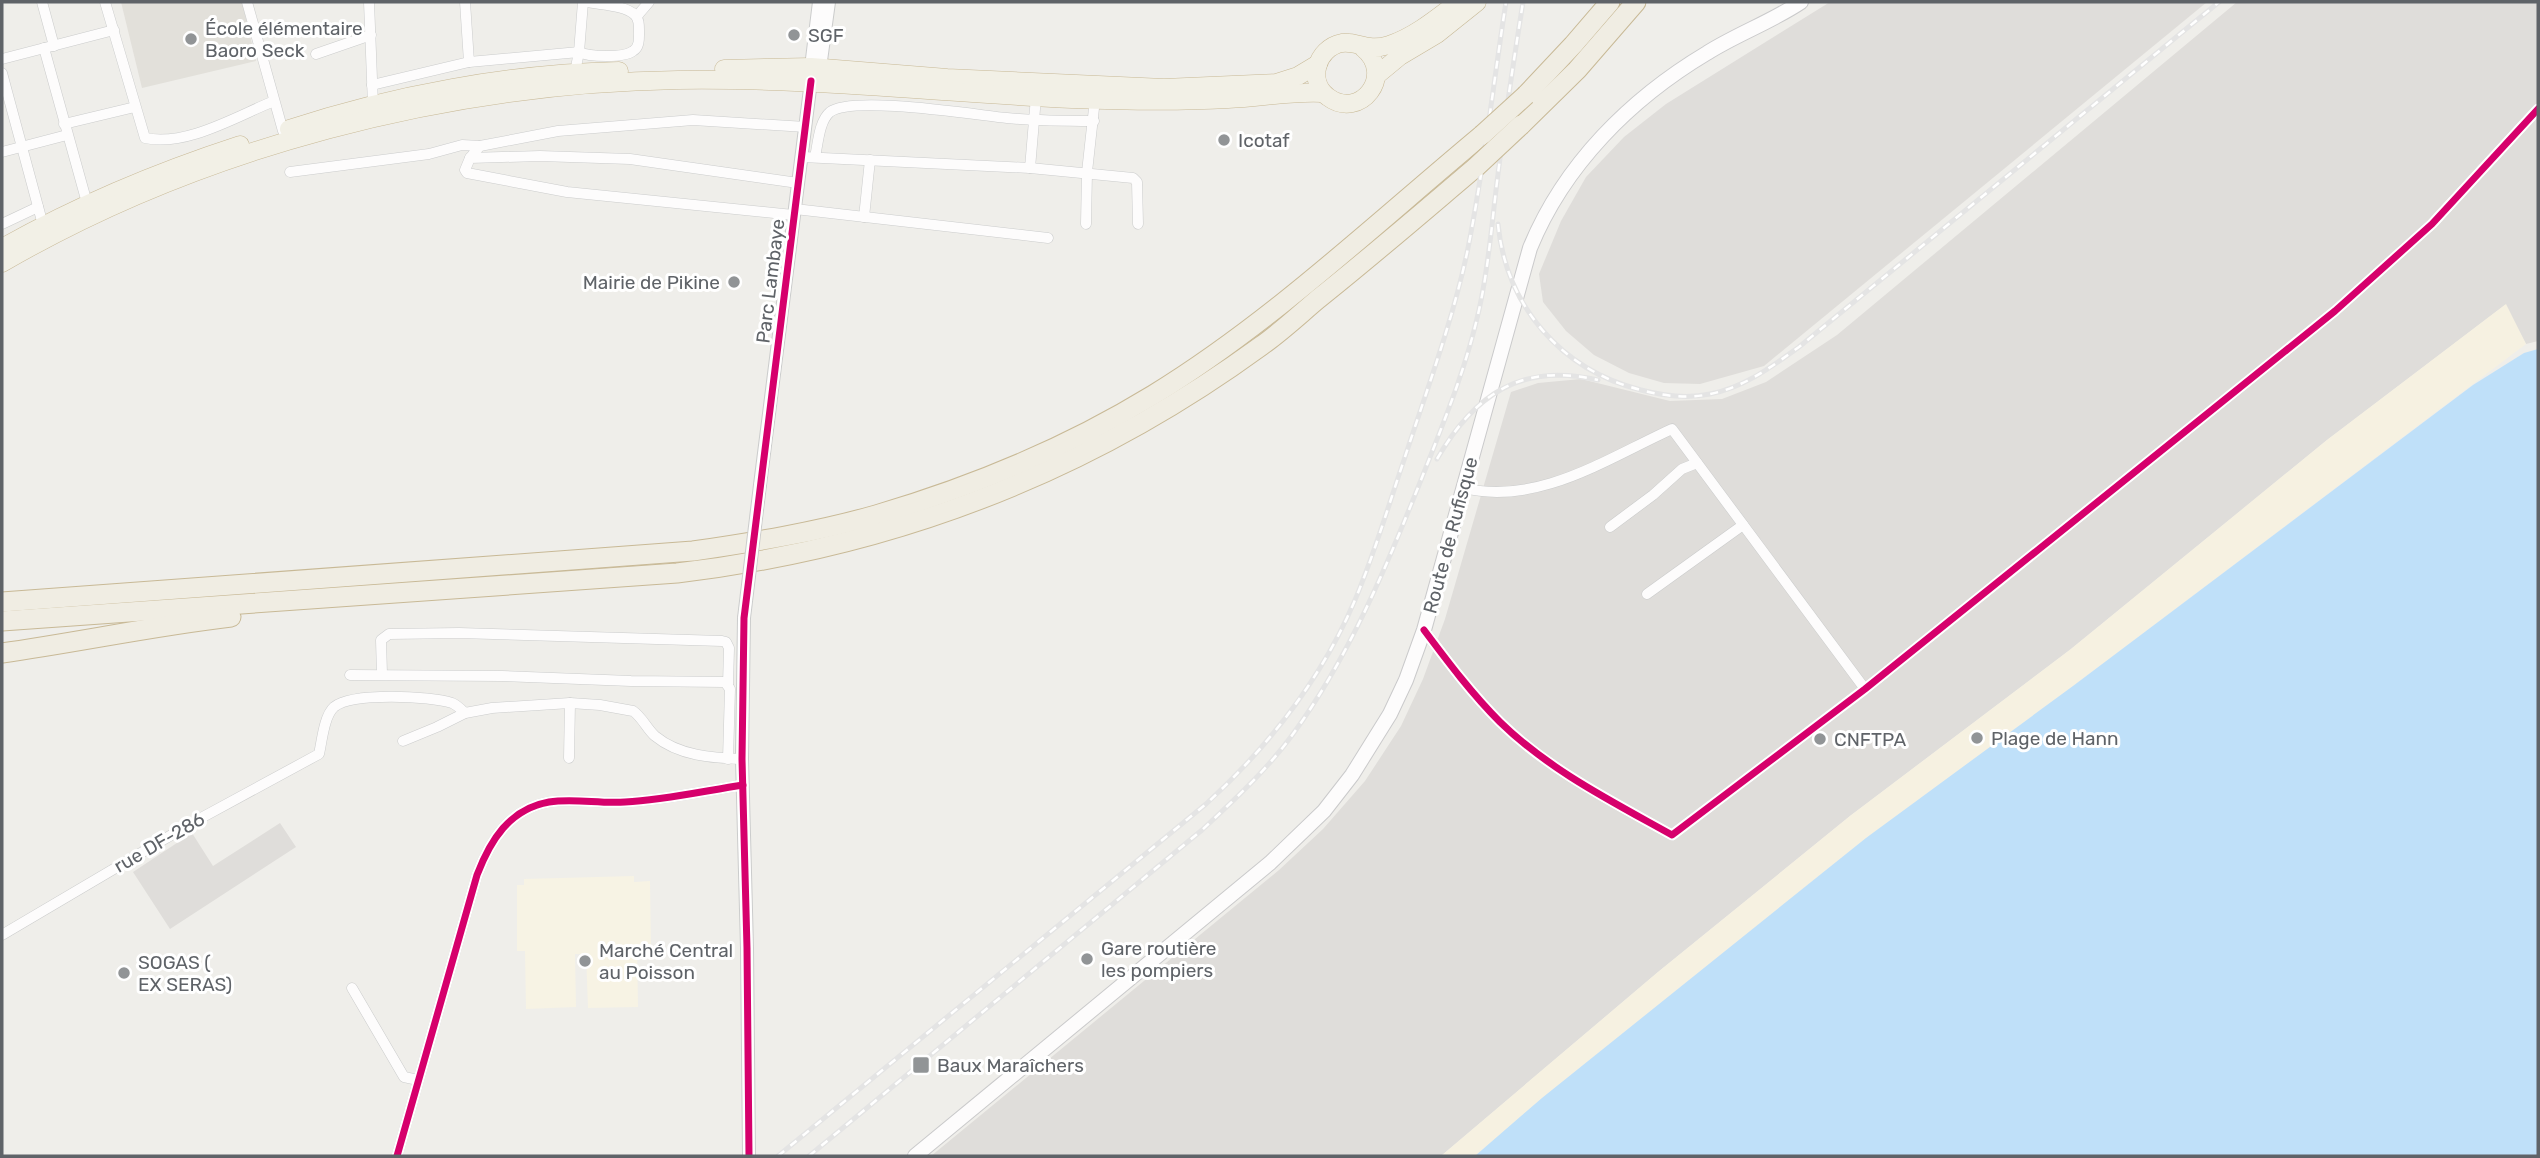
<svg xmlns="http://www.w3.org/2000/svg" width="2540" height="1158" viewBox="0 0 2540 1158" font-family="Rubik,sans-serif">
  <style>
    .commercial { fill: #f7f3e4 }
    .industrial { fill: #dfddda }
    .education { fill: #e2e0da }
    .sand { fill: #f6f1e1 }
    .water { fill: #bfe0f9 }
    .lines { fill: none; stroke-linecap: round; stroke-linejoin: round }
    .minor-casing { stroke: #cbcccc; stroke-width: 11 }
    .tertiary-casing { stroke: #cbcccc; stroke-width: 14 }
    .secondary-casing { stroke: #cacacb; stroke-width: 16 }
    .trunk-casing { stroke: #c8b996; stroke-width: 19 }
    .motorway-casing { stroke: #c8b996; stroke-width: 21 }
    .minor { stroke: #fdfcfc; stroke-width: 10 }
    .tertiary { stroke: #fdfcfc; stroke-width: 12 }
    .secondary { stroke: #fdfcfc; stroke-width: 14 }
    .trunk { stroke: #f2f0e6; stroke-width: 18 }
    .motorway { stroke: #f0ede3; stroke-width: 19 }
    .rail-casing { stroke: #e4e4e4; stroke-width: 5 }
    .rail { stroke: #fff; stroke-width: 2.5; stroke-dasharray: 8; stroke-linecap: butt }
    .tertiary-bridge-casing { stroke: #cbcccc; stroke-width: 14; stroke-linecap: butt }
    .motorway-bridge-casing { stroke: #c8b996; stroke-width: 21; stroke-linecap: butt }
    .tertiary-bridge { stroke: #fdfcfc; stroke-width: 12 }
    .motorway-bridge { stroke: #f0ede3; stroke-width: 19 }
    .cycleway-casing { stroke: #fff; stroke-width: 11 }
    .cycleway { stroke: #d6006c; stroke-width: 7 }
    .poi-dot { fill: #919496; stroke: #fff; stroke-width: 2.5 }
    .labels { text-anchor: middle; stroke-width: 6; stroke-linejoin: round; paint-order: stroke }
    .poi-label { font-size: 19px; fill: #5f6368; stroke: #fff; text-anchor: start }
    .street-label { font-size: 19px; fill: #5f6368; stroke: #fff }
  </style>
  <rect width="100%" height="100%" fill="#efeeea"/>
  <polygon class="commercial" points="634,876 634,882 650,881 651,948 637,947 638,1007 588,1008 586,954 575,954 576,1007 526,1009 525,951 517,951 517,885 524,885 524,879"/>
  <g class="industrial">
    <polygon points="1830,2 2207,2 1764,366 1700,384 1664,383 1629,373 1594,355 1566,331 1543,302 1539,274 1561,221 1586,177 1624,137 1666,104"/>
    <polygon points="2237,2 2538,2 2538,341 2526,344 2505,305 2327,440 2071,649 1850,816 1658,972 1441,1156 931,1156 1279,870 1323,829 1365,781 1401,726 1423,679 1445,619 1511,392 1538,383 1581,379 1670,401 1722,399 1766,382 1837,335"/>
    <polygon points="280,823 296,847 170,929 133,872 192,833 213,866"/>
  </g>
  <polygon class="education" points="121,2 242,2 256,61 142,88"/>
  <polygon class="sand" points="2506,304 2526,344 2073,686 1866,838 1542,1098 1475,1156 1441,1156 1658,972 1850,816 2071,649 2327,440"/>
  <polygon class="water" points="2538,349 2538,1156 1475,1156 1542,1098 1866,838 2073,686 2473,385 2524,353"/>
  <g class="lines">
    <defs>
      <g id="minor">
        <polyline points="42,2 54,46"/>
        <path d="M105 2 145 138C186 147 237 116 274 101"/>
        <polyline points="247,2 283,131"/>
        <polyline points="369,2 373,105"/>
        <polyline points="465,2 469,62"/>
        <polyline points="637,16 649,2"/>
        <polyline points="44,48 87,203"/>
        <polyline points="316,54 371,35"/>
        <polyline points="2,59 114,30"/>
        <polyline points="575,72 579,52 583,2"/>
        <polyline points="2,73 43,225"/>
        <path d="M372 85 469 62 579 52C589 57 624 58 633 51 640 47 639 38 639 30 639 25 639 19 635 15 625 5 600 5 587 2"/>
        <polyline points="64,124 135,107"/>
        <polyline points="2,152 67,135"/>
        <polyline points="802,157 1030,168 1133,178 1137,182 1138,224"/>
        <path d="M815 157C818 144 819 121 830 112 852 95 976 115 1007 118 1036 121 1065 121 1094 121"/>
        <polyline points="470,158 480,146 558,131 693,120 806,127"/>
        <polyline points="1030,168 1036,97"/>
        <polyline points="290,172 429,154 462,145 480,146"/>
        <polyline points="795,209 1048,238"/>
        <polyline points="793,215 567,192 467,173 465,170 470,158 540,156 630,159 798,183"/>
        <polyline points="864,217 870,160"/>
        <polyline points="2,224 38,207"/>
        <polyline points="1086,224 1087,172 1095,99"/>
        <path d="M1463 488C1538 506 1606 459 1672 429L1865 689"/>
        <polyline points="1610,527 1653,495 1682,469 1697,463"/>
        <polyline points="1647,594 1743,525"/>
        <path d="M1424 630C1448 662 1472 694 1500 722 1549 770 1613 802 1672 835L1865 689 2335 311 2432 224 2538 109"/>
        <polyline points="382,674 381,640 389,634 459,633 722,641 726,642 729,648 728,685"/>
        <polyline points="350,675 502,676 631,681 725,682 730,689 728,759"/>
        <path d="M403 741 437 727 465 713 492 708 570 703 600 705 633 711C642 717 647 729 655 736 679 756 713 758 742 759"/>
        <polyline points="569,758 570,703"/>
        <path d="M2 935 190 824 319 754C322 741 324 716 334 707 352 692 430 696 452 703 457 705 461 709 465 713"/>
        <polyline points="352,988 404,1077 418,1080"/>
        <path d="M397 1156 477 875C490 841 509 809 549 802 574 798 600 804 625 802 664 800 704 791 743 785"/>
      </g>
      <g id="tertiary">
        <polyline points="811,67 819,2"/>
        <polyline points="820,68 829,2"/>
        <polyline points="760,485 811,81"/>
        <polyline points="744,618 742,759 747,948 749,1156"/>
      </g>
      <path id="secondary" d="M915 1156 1270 863 1324 811 1352 775 1390 714 1406 680 1424 630 1530 248C1564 165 1630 99 1707 53 1737 34 1771 22 1801 2"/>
      <g id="trunk">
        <path d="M1363 48C1396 75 1360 121 1328 97 1307 82 1316 48 1342 43 1358 41 1367 52 1389 45 1414 37 1437 18 1458 2"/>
        <polyline points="724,69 811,67 947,78 1164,88 1276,83 1298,76 1318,64"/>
        <polyline points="1377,75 1400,56 1437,34 1477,2"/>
        <path d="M289 129C392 95 511 73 619 71"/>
        <path d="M2 248C78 205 157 172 240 145"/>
        <path d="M2 263C202 147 446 84 678 80 810 78 940 93 1072 99 1124 101 1176 102 1228 99 1260 98 1291 91 1323 93"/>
      </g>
      <g id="motorway">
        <polyline points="1526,95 1573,45 1610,2"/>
        <polyline points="1521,125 1577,70 1636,2"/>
        <path d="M2 602 693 551C755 542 816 532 876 515 971 487 1068 447 1153 395 1272 322 1375 224 1482 135"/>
        <path d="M2 621 677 573C891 548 1087 473 1261 346 1281 332 1299 315 1318 299 1372 256 1424 211 1476 167"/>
        <path d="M2 653C79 642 154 626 231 617"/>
      </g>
    </defs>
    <use href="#minor" class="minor-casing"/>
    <use href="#tertiary" class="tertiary-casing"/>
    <use href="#secondary" class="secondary-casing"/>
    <use href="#trunk" class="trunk-casing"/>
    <use href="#motorway" class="motorway-casing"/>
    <use href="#minor" class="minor"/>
    <use href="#tertiary" class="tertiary"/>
    <use href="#secondary" class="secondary"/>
    <use href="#trunk" class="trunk"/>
    <use href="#motorway" class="motorway"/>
    <defs>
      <g id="rail">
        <path d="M1498 224C1506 306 1561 370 1641 390 1664 396 1687 399 1710 394 1745 387 1771 367 1799 347L2219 2"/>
        <path d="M1437 459C1474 395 1521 362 1598 380"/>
        <path d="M778 1156 1206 804C1268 747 1322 678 1355 600 1374 555 1388 507 1404 460 1426 392 1452 323 1467 253 1484 170 1493 85 1506 2"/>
        <path d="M809 1156 1202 830C1234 800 1267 770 1293 734 1349 657 1386 568 1421 480 1443 424 1466 369 1479 310 1489 266 1492 220 1498 174 1505 117 1514 59 1523 2"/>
      </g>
    </defs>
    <use href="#rail" class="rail-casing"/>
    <use href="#rail" class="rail"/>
    <defs>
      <polyline id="tertiary-bridge" points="744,618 760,485"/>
      <g id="motorway-bridge">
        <polyline points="1482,135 1526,95"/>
        <polyline points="1476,167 1521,125"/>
      </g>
    </defs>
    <use href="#tertiary-bridge" class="tertiary-bridge-casing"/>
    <use href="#motorway-bridge" class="motorway-bridge-casing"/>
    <use href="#tertiary-bridge" class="tertiary-bridge"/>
    <use href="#motorway-bridge" class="motorway-bridge"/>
    <defs>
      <g id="cycleway">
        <path d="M1424 630C1448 662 1472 694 1500 722 1549 770 1613 802 1672 835L1865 689 2335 311 2432 224 2538 109"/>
        <path d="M397 1156 477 875C490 841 509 809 549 802 574 798 600 804 625 802 664 800 704 791 743 785"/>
        <polyline points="749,1156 747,948 742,759 744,618 811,81"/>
      </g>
    </defs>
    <use href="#cycleway" class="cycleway-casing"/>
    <use href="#cycleway" class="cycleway"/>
  </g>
  <g class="poi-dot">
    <circle cx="794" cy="35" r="7"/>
    <circle cx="191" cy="39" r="7"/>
    <circle cx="1224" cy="140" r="7"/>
    <circle cx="734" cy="282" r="7"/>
    <circle cx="1977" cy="738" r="7"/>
    <circle cx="1820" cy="739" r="7"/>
    <circle cx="1087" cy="959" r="7"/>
    <circle cx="585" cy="961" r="7"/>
    <circle cx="124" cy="973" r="7"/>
    <rect x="912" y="1056" width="18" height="18" rx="3.5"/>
  </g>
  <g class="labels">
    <g class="poi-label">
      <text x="205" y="35">École élémentaire<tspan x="205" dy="22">Baoro Seck</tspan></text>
      <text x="808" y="42">SGF</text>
      <text x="1238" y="147">Icotaf</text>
      <text x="720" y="289" text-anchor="end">Mairie de Pikine</text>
      <text x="1991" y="745">Plage de Hann</text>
      <text x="1834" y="746">CNFTPA</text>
      <text x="1101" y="955">Gare routière<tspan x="1101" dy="22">les pompiers</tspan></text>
      <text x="599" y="957">Marché Central<tspan x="599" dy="22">au Poisson</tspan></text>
      <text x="138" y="969">SOGAS (<tspan x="138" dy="22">EX SERAS)</tspan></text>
      <text x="937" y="1072">Baux Maraîchers</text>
    </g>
    <g class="street-label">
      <text transform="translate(770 281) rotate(-83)" y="7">Parc Lambaye</text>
      <text transform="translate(1450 535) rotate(-75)" y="7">Route de Rufisque</text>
      <text transform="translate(159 842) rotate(-30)" y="7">rue DF-286</text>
    </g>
  </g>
  <rect width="2540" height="1158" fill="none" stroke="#5f6368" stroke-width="7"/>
</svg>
